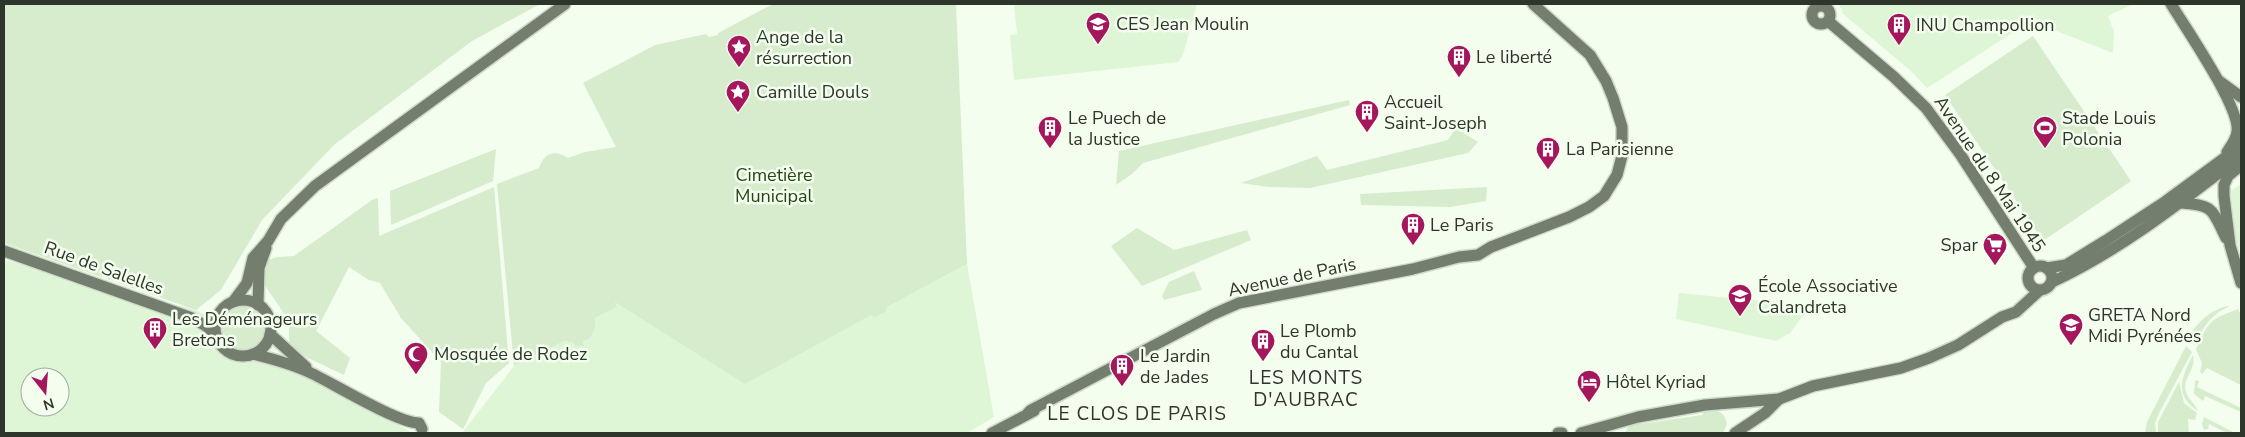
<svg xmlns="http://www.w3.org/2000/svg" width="2245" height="437" viewBox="0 0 2245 437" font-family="'Nunito Sans',sans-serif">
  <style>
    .built { fill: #def6d5; fill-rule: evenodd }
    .green { fill: #d6eccd }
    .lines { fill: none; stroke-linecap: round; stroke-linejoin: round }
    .secondary-casing { stroke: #d0dacb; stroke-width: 14 }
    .secondary { stroke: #737e6e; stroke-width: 11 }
    .labels { text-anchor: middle; stroke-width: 5; stroke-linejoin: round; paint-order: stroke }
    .poi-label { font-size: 18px; fill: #2e352b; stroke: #f3feee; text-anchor: start }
    .street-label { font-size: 18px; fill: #2e352b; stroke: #f3feee }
    .park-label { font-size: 18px; fill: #264517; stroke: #f3feee }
    .neighbourhood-label { font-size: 19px; letter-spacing: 1px; fill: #2e352b; stroke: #f3feee }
  </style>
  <rect width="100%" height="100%" fill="#f3feee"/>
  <g class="built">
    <polygon points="1014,4 1197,4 1183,55 1178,62 1014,80 1010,35 1017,34"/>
    <polygon points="1841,4 2133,4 2108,16 2114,32 2113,53 2031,21 1927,88 1912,72 1842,13 1843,11 1839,5"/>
    <polygon points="2241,184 2241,254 2235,236 2231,191"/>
    <path d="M4 260 196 310 412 433H4ZM30 377H60V407H30Z"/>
    <polygon points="967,264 994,417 967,433 462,433 514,366 564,341 574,343 575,347 584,346 583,341 590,339 595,328 595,318 617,307 615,302 872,315 875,317 886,312 887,307"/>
    <polygon points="1679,293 1761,301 1807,306 1805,313 1790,333 1776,341 1676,319"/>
  </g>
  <g class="green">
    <polygon points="4,4 540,4 472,41 335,144 262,220 221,290 196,310 4,243"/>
    <path d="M773 4H956L967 264 887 307 886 312 875 317 871 315 745 384 615 302 617 307 595 318V328L590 339 583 341 584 346 575 347 574 343 564 341 514 366 497 184 539 168C544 153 555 149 568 158L585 152 616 147 583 83 655 45 706 34 709 37 718 35V33Z"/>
    <polygon points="2033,36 2131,181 2043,241 1945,95"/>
    <polygon points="1349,100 1350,105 1143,163 1132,174 1116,185 1119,151"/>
    <polygon points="1456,128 1478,142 1468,153 1310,188 1268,187 1241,183 1317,156 1327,170 1448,140"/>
    <polygon points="496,149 493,181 391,225 390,191"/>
    <polygon points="494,187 509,363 486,383 463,429 439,412 441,362 401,318 380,283 369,280 349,267 316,331 350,358 344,375 308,358 289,345 289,321 264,284 265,265 268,260 277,257 294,256 372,200 378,198 379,236"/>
    <polygon points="1487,187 1486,201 1450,207 1361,205 1360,194"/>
    <polygon points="1137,228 1174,250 1247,230 1251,240 1142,286 1111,246"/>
    <polygon points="1194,271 1202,290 1164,300 1162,296 1169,282"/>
    <path d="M2227 306H2230C2209 316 2205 325 2195 345L2190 340 2189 336C2199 321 2209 311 2227 306Z"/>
    <circle cx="243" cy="328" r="22"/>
    <path d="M2238 309 2241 315V385L2207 368 2202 374 2200 372 2202 363 2196 349C2209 321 2209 320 2238 309Z"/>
    <polygon points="2186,346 2192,352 2159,413 2155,423 2156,433 2145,433 2147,422"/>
    <path d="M2193 355C2196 367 2187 374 2185 386 2185 397 2195 403 2198 411 2173 395 2182 376 2193 355Z"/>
    <polygon points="2195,380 2199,381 2197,387 2241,408 2241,412 2205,396 2203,401 2194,394"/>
    <polygon points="2179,382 2184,403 2197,413 2195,420 2188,419 2189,433 2158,433 2158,422"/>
    <path d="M1706 409C1717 409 1725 412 1727 424L1723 433H1625L1630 424 1636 421 1641 424 1702 415Z"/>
    <polygon points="2204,417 2235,433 2236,433 2227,433 2209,424 2208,429 2204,430 2202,424"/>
  </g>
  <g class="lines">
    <defs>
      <g id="secondary">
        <path d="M2171 4C2185 27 2241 108 2237 132 2236 140 2231 146 2227 152"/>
        <circle cx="1821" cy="15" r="9"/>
        <polyline points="1828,21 1894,77 1926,108 1960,154 2034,268"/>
        <polyline points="2219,81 2241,97"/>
        <polyline points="2239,167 2228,176 2224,185 2224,196 2230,245 2241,283"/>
        <path d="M2181 203C2215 205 2212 210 2226 238"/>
        <polyline points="4,251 192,318 206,326 216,335"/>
        <circle cx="2040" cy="278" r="12"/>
        <polyline points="2047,268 2066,265 2105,241 2166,201 2241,146"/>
        <path d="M2052 282C2121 250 2181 202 2241 156"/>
        <circle cx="243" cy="328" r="28"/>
        <polyline points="233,302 247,283 253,258 268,241 281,219 315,186 565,4"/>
        <polyline points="258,305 259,268 266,248"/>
        <polyline points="270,334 306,367"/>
        <path d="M253 354C274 359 296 365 315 375 337 386 398 423 419 423L422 429"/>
        <polyline points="1028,413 1031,410 1214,314 1239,303 1413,269 1459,257 1478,255 1491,247 1569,217 1589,207 1604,196 1617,175 1622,156 1622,127 1613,98 1606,81 1590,55 1533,4"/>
        <polyline points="992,433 1034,411"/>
        <polyline points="1558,433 1562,433"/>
        <polyline points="1581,433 1638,417 1705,405 1779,399 1813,386 1901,368 1929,358 1958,345 2002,317 2016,312 2039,291"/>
        <polyline points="1735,433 1765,413 1779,399"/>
      </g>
    </defs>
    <use href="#secondary" class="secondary-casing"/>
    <use href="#secondary" class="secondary"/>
  </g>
  <defs>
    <symbol id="school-pin" viewBox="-11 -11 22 30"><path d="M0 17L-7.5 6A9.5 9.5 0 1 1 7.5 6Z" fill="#a5175c" stroke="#f3feee"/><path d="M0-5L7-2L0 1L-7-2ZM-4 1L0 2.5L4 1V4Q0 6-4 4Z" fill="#fff"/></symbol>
    <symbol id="building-pin" viewBox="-11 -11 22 30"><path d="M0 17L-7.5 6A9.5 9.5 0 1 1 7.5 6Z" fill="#a5175c" stroke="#f3feee"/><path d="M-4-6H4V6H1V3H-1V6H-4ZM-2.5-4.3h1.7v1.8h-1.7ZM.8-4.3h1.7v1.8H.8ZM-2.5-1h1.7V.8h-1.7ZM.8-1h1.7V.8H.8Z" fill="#fff"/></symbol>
    <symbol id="sight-pin" viewBox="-11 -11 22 30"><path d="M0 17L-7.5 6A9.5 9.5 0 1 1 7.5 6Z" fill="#a5175c" stroke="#f3feee"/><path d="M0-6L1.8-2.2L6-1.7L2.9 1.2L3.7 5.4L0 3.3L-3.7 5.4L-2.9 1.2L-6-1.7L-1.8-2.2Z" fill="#fff"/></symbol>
    <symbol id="stadium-pin" viewBox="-11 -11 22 30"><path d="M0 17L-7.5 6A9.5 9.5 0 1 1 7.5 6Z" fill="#a5175c" stroke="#f3feee"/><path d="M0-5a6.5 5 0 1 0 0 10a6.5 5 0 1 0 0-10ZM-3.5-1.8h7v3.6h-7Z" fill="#fff"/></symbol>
    <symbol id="supermarket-pin" viewBox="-11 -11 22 30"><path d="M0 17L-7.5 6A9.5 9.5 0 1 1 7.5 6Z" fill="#a5175c" stroke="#f3feee"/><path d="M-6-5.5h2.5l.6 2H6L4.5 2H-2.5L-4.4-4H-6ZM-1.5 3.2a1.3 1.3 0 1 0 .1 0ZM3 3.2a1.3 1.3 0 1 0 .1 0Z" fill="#fff"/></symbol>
    <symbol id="mosque-pin" viewBox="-11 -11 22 30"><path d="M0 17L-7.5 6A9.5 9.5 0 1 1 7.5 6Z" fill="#a5175c" stroke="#f3feee"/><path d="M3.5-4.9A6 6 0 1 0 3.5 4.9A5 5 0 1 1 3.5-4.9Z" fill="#fff"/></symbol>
    <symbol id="hotel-pin" viewBox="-11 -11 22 30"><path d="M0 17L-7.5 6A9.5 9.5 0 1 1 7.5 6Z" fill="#a5175c" stroke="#f3feee"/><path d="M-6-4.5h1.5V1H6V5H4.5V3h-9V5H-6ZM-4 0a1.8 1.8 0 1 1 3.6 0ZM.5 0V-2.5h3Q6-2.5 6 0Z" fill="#fff"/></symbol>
  </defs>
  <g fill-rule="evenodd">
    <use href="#school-pin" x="1084" y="10" width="28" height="38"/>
    <use href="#building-pin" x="1885" y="11" width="28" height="38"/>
    <use href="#sight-pin" x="725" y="33" width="28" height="38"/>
    <use href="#building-pin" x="1445" y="43" width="28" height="38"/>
    <use href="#sight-pin" x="724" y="78" width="28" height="38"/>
    <use href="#building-pin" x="1353" y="98" width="28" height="38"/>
    <use href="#building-pin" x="1036" y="114" width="28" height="38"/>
    <use href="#stadium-pin" x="2031" y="114" width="28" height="38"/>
    <use href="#building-pin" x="1534" y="135" width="28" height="38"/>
    <use href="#building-pin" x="1399" y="211" width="28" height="38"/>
    <use href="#supermarket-pin" x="1981" y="231" width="28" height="38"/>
    <use href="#school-pin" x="1726" y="282" width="28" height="38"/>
    <use href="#school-pin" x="2057" y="311" width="28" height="38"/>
    <use href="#building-pin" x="141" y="315" width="28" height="38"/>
    <use href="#building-pin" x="1249" y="327" width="28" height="38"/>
    <use href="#mosque-pin" x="402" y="340" width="28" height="38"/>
    <use href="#building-pin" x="1108" y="352" width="28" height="38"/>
    <use href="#hotel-pin" x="1575" y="368" width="28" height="38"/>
  </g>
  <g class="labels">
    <g class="poi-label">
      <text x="1116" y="30">CES Jean Moulin</text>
      <text x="1916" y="31">INU Champollion</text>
      <text x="756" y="43">Ange de la<tspan x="756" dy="21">résurrection</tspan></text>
      <text x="1476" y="63">Le liberté</text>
      <text x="756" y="98">Camille Douls</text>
      <text x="1384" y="108">Accueil<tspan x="1384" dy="21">Saint-Joseph</tspan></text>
      <text x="1068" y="124">Le Puech de<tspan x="1068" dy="21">la Justice</tspan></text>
      <text x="2062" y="124">Stade Louis<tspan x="2062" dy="21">Polonia</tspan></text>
      <text x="1566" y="155">La Parisienne</text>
      <text x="1430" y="231">Le Paris</text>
      <text x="1978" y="251" text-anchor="end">Spar</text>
      <text x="1758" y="292">École Associative<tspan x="1758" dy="21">Calandreta</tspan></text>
      <text x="2088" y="321">GRETA Nord<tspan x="2088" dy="21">Midi Pyrénées</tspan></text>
      <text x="172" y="325">Les Déménageurs<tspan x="172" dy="21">Bretons</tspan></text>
      <text x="1280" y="337">Le Plomb<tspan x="1280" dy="21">du Cantal</tspan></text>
      <text x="434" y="360">Mosquée de Rodez</text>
      <text x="1140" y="362">Le Jardin<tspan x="1140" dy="21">de Jades</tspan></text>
      <text x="1606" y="388">Hôtel Kyriad</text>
    </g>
    <g class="street-label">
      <text transform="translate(1990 174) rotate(56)" y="6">Avenue du 8 Mai 1945</text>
      <text transform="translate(104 268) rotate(20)" y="6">Rue de Salelles</text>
      <text transform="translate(1292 277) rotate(-12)" y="6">Avenue de Paris</text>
    </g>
    <g class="park-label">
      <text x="774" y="181">Cimetière<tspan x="774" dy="21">Municipal</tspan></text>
    </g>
    <g class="neighbourhood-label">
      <text x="1306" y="384">LES MONTS<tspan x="1306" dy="22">D'AUBRAC</tspan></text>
      <text x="1137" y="420">LE CLOS DE PARIS</text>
    </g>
  </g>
  <rect width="2245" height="437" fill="none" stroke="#2e352b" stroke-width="10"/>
  <g transform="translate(45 392) rotate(163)"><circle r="24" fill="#f3feee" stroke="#a4aea0"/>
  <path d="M0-4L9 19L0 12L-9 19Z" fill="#a5175c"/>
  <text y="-8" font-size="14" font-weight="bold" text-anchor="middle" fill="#2e352b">N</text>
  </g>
</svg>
